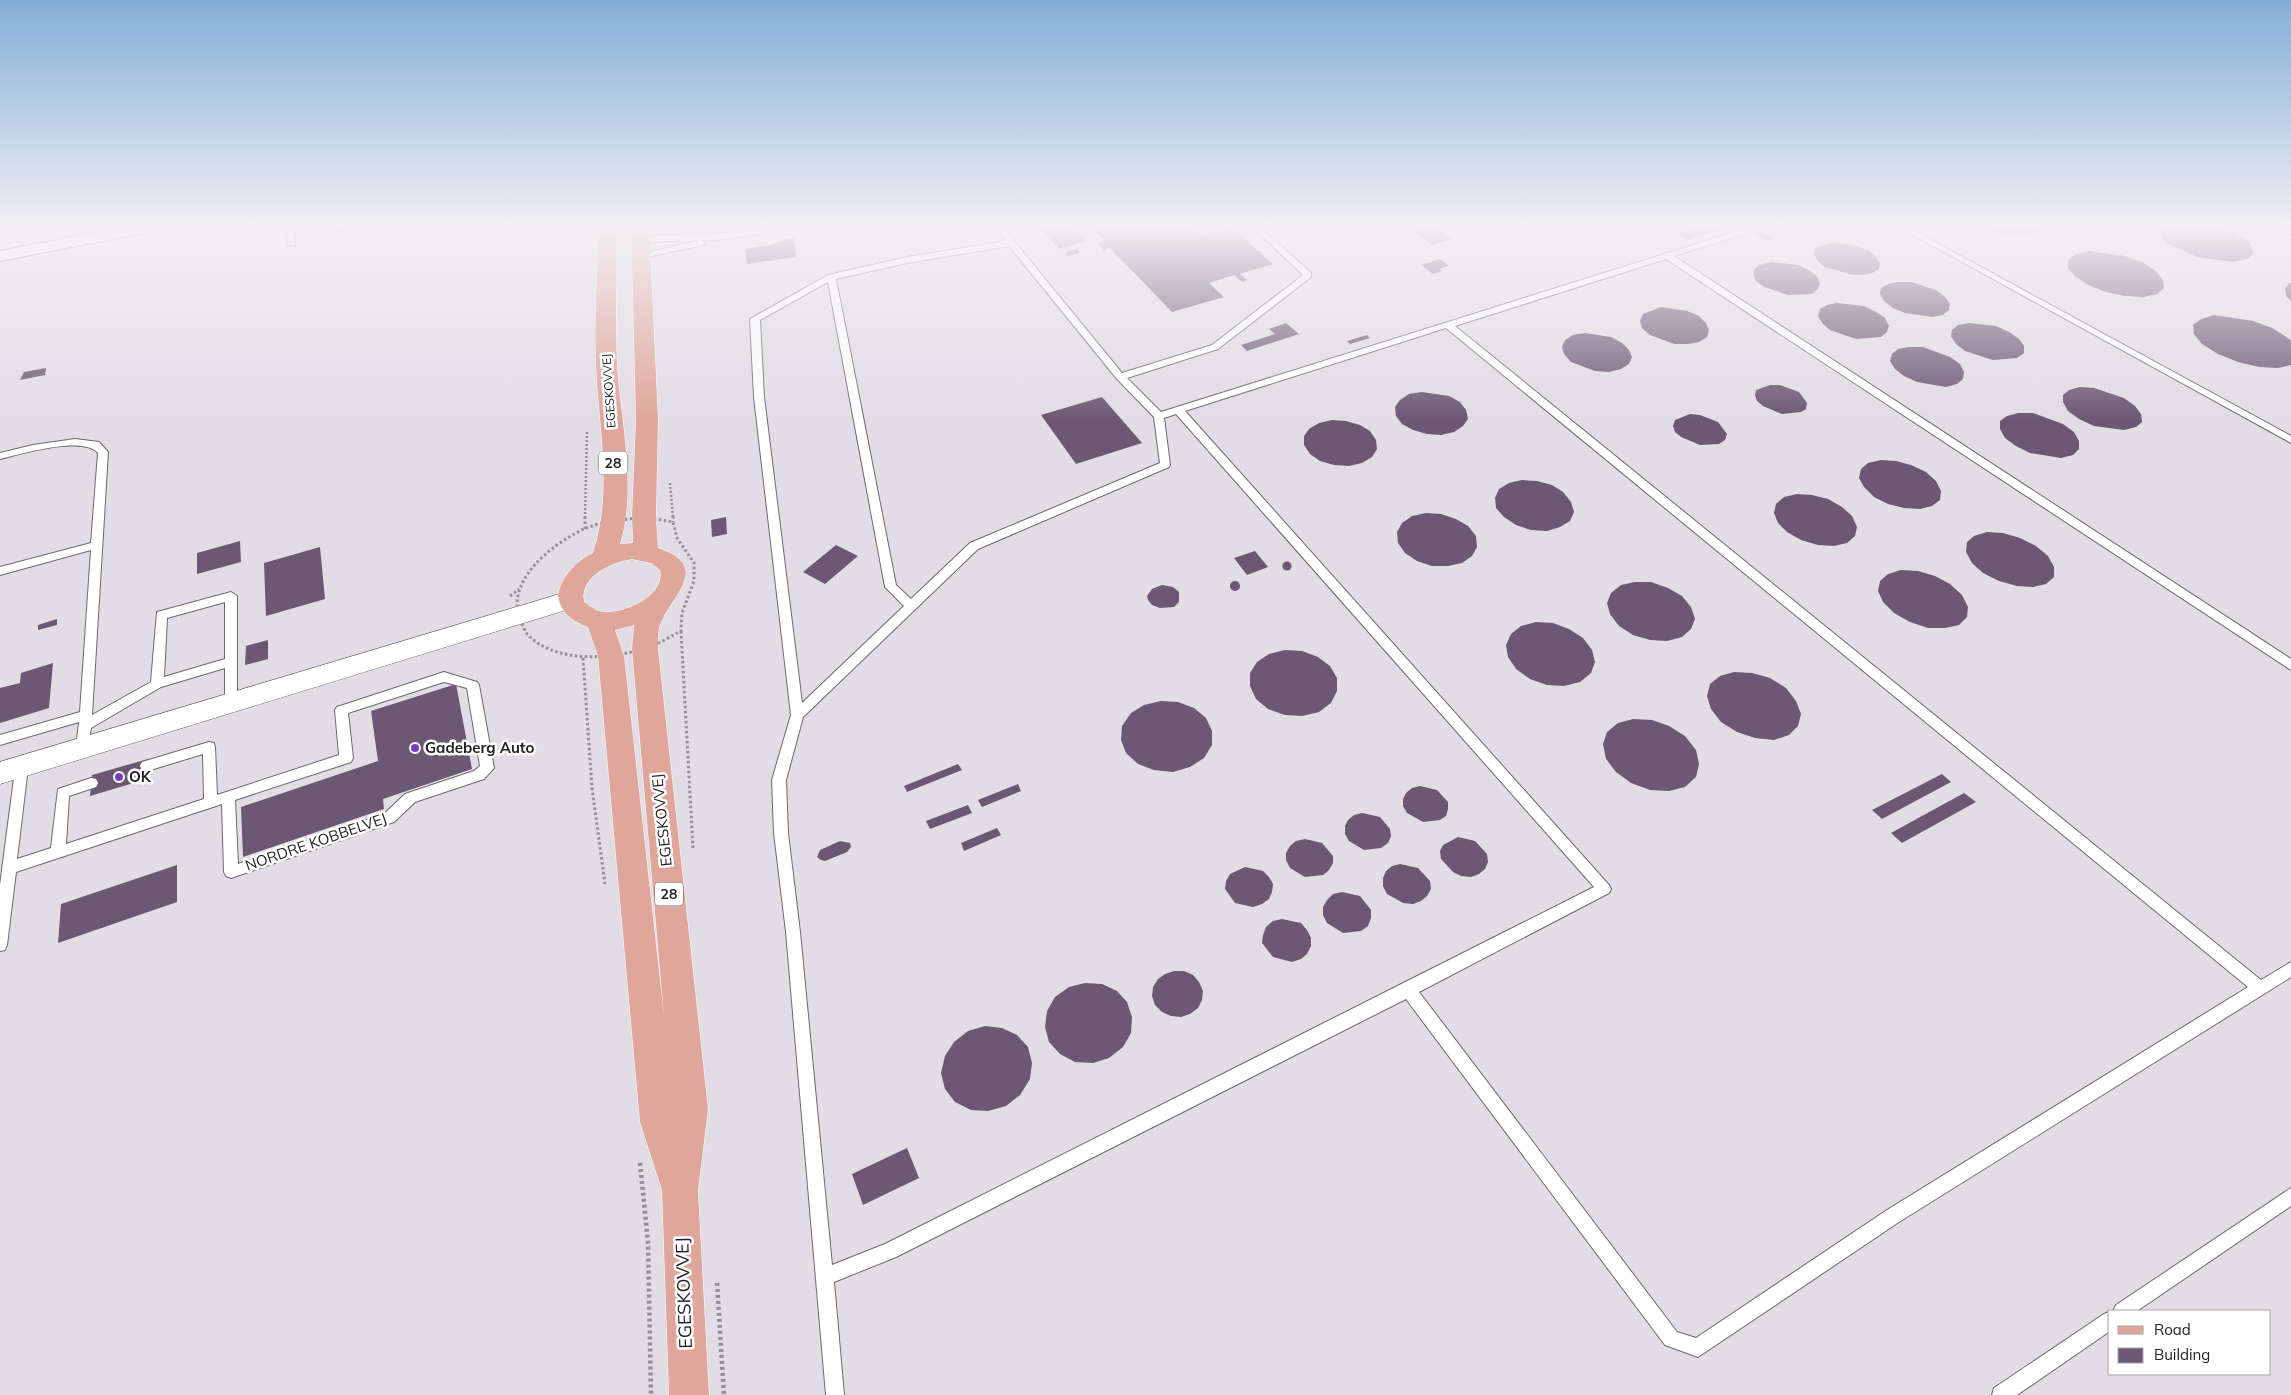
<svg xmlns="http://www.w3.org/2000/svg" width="2291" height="1395" viewBox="0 0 2291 1395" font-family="Mulish,sans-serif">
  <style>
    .building { fill: #6c5873 }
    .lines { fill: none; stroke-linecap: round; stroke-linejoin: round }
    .service-casing { stroke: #6d686f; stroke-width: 2 }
    .minor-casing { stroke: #6d686f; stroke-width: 2 }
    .tertiary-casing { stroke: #6d686f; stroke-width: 1 }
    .primary-casing { stroke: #fff; stroke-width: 1 }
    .path-far2 { stroke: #938f95; stroke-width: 2.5; stroke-dasharray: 2 2; stroke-linecap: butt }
    .path-far1 { stroke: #938f95; stroke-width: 3; stroke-dasharray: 2.5 2.5; stroke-linecap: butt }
    .path { stroke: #938f95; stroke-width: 4.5; stroke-dasharray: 3 3; stroke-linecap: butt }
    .service { fill: #fff; fill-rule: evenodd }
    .minor { fill: #fff; fill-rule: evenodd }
    .tertiary { fill: #fff; fill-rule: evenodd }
    .primary { fill: #dfa69b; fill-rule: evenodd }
    .poi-dot { fill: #7540b7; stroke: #fff; stroke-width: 2 }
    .labels { text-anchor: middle; stroke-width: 5; stroke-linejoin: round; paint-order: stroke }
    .far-street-label { font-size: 12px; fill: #232124; stroke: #fff }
    .shield { fill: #fff; stroke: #656466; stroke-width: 1 }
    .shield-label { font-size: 14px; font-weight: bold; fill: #232124 }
    .poi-label { font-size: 15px; font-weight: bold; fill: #232124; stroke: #fff; text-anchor: start }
    .street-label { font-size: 15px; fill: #232124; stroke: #fff }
    .near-street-label { font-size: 18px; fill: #232124; stroke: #fff }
  </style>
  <rect width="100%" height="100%" fill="#e2dce4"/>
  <g class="building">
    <polygon points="331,225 362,225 363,226 332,233"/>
    <polygon points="1037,225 1071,225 1087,241 1059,249"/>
    <polygon points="1118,225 1189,225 1202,237 1232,228 1258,251 1263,252 1260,253 1273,264 1240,274 1247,280 1242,282 1234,275 1209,283 1224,297 1172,312 1110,248 1104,250 1097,243 1105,241 1095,231"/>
    <polygon points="1406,225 1432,225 1451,239 1432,245"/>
    <polygon points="1487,225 1515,225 1517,226 1497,232"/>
    <polygon points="1591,225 1607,225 1592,230 1586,226"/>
    <polygon points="1704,225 1726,225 1730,227 1688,240 1678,233"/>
    <polygon points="1973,225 2043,225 2036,232 2023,235 2006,234"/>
    <polygon points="2161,225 2215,225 2244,238 2252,246 2253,254 2247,259 2234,262 2197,257 2166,243 2159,235 2158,227"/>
    <polygon points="1763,231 1774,238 1766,241 1754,234"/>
    <polygon points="794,238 796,257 747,264 745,249 775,244 779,241"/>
    <polygon points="1832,242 1857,246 1868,250 1876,257 1880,263 1879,269 1872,273 1862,275 1849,274 1825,267 1817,260 1814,254 1815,248"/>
    <polygon points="1077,249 1080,253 1068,256 1065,252"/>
    <polygon points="2089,251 2125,256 2142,262 2156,271 2163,280 2164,288 2157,294 2143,297 2125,296 2106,292 2088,285 2075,276 2068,268 2068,260 2076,254"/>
    <polygon points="1440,259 1449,266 1439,269 1442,271 1433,274 1421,265"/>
    <polygon points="1772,262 1798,265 1809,270 1817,276 1820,283 1818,289 1812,294 1788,295 1764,287 1756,281 1753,274 1755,268 1762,264"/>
    <polygon points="1898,282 1911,282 1936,290 1945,297 1950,304 1949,310 1943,315 1932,317 1905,313 1893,308 1884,301 1880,294 1881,288 1888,284"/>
    <polygon points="2291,282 2291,301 2286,296 2285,288"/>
    <polygon points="1837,303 1864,306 1876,312 1885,318 1889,326 1887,332 1881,337 1856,339 1830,330 1822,323 1818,316 1820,309 1827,305"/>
    <polygon points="1661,307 1687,311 1699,316 1706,323 1709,330 1707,337 1699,342 1688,344 1674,344 1650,335 1642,328 1640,321 1643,314"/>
    <polygon points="2214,315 2253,321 2272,328 2288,338 2291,341 2291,365 2278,368 2259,367 2238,362 2218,354 2202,344 2194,334 2193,325 2201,319"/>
    <polygon points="1286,323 1299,334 1247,351 1241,345 1275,334 1269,329"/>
    <polygon points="1969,323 1996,326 2009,332 2019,339 2024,346 2024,353 2017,358 1993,360 1965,351 1956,344 1951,336 1952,330 1958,325"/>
    <polygon points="1585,333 1611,337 1622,343 1629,350 1632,357 1629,364 1621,369 1609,372 1595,371 1571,362 1564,354 1562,347 1565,340 1573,335"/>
    <polygon points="1367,335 1370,338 1350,344 1347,341"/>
    <polygon points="1909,347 1923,347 1950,357 1960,364 1964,372 1963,379 1957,384 1946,387 1917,382 1904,376 1895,369 1890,361 1892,354 1898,349"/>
    <polygon points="46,368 45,375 20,380 24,372"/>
    <polygon points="1770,385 1780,385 1799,392 1807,403 1806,409 1801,412 1782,414 1763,406 1757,401 1755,395 1756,390"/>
    <polygon points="2080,387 2094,388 2124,398 2135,406 2141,414 2142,422 2136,427 2124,430 2094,426 2079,419 2068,411 2063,402 2063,395 2069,390"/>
    <polygon points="1422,392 1449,396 1460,402 1466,410 1468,419 1463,426 1454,432 1441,435 1427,434 1413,430 1402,424 1396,416 1395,407 1400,400 1409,394"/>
    <polygon points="1102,397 1142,443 1076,464 1041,415"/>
    <polygon points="2018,413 2033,413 2063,424 2074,432 2079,441 2079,449 2073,455 2061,458 2030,453 2016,446 2005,438 2000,429 2000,421 2007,416"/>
    <polygon points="1690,414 1700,415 1718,422 1727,434 1725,440 1719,444 1700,445 1681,437 1675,432 1673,426 1675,420"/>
    <polygon points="1332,420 1346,421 1360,425 1370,431 1376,440 1377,449 1372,457 1362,463 1349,466 1334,465 1320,461 1310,454 1304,445 1304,436 1309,429 1319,423"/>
    <polygon points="1881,460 1896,461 1911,465 1926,472 1936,481 1941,491 1940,500 1932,506 1920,509 1904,508 1888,504 1874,497 1864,487 1859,478 1861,469 1868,463"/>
    <polygon points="1522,480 1537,481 1552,485 1563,492 1571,502 1574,512 1570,521 1560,527 1547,531 1531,530 1516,525 1504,517 1496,508 1495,498 1499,489 1509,483"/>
    <polygon points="1797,494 1812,495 1828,499 1842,507 1852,516 1857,527 1855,536 1847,543 1834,546 1818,545 1801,540 1787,532 1778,523 1774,513 1776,504 1784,497"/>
    <polygon points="1426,513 1441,514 1456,519 1468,526 1476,536 1477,547 1472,556 1462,563 1448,566 1432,566 1417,561 1405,553 1398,543 1397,532 1402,523 1412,516"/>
    <polygon points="726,517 727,534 712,537 711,520"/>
    <polygon points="1987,532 2003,533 2020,538 2036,546 2048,556 2054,567 2054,577 2046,584 2033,587 2017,586 1999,581 1983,573 1972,563 1966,552 1967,542 1974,536"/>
    <polygon points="240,541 241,562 197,574 197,553"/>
    <polygon points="836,545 858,556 825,584 803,572"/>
    <polygon points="320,547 325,599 266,616 264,563"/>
    <polygon points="1255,551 1268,567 1247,575 1234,558"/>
    <circle cx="1287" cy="566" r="4.5"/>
    <polygon points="1901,570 1918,571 1935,576 1950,584 1962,595 1968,607 1967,617 1959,625 1945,628 1928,628 1910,622 1894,613 1883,602 1878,591 1880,581 1888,574"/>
    <circle cx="1235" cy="586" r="5"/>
    <polygon points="1635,582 1651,582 1668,588 1682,596 1691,607 1695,619 1691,629 1682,637 1667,641 1650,640 1633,635 1619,626 1610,614 1607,603 1611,593 1621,585"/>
    <polygon points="1162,585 1173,587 1179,592 1179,602 1174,607 1160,608 1152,605 1148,600 1147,596 1152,589"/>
    <polygon points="57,619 57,625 38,630 38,625"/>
    <polygon points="1536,622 1553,623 1569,629 1583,638 1592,650 1595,662 1591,673 1580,682 1564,686 1547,685 1530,679 1516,669 1508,657 1506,645 1511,634 1521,626"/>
    <polygon points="268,640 268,659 245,665 246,646"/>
    <polygon points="1285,650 1302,651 1318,657 1330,666 1337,678 1337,691 1331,703 1319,712 1302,716 1285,715 1268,709 1256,699 1250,686 1250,673 1257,662 1269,654"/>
    <polygon points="53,663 49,708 0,723 0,688 20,683 21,673"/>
    <polygon points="1734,672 1752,673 1770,678 1786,688 1796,701 1801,714 1798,726 1789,735 1774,740 1755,738 1737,732 1721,722 1711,709 1707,696 1710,684 1720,676"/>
    <polygon points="456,684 472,769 383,799 384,809 243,857 241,807 378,761 371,711"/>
    <polygon points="1161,701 1178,702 1194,708 1206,718 1212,731 1212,745 1204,758 1190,767 1173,772 1154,770 1138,764 1126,753 1121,740 1122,726 1131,713 1144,705"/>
    <polygon points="1633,719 1652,720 1669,726 1685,736 1696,750 1699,764 1696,777 1685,787 1669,791 1650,790 1631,783 1616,772 1606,759 1603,744 1607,732 1618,723"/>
    <polygon points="148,759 147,779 90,796 92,775"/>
    <polygon points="958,764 962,770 907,792 904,786"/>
    <polygon points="1942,774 1951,782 1882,819 1872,810"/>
    <polygon points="1018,784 1021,791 982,807 978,800"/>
    <polygon points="1420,786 1437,790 1448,802 1448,809 1446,816 1440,820 1423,822 1407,813 1403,806 1403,799 1406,793 1412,788"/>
    <polygon points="1964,793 1976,802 1902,843 1891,833"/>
    <polygon points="968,805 972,813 930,829 926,821"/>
    <polygon points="1362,813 1380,817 1390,829 1391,836 1388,843 1381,848 1364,850 1349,841 1345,834 1345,826 1348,820 1354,815"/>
    <polygon points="997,828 1001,835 964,851 961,843"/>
    <polygon points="1458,837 1475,841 1487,854 1488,862 1485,869 1479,874 1471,877 1461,876 1453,872 1441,859 1440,851 1443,845"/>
    <polygon points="1305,839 1322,843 1333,856 1333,863 1329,870 1323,875 1305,877 1290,868 1286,860 1286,853 1290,846 1296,841"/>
    <polygon points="840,841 850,843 851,847 847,852 825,861 821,860 817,857 820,850"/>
    <polygon points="1400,864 1418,868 1430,881 1431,889 1427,896 1421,901 1413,904 1403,903 1387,894 1383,886 1383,878 1386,871 1392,866"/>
    <polygon points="177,865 177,902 58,943 61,904"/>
    <polygon points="1245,867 1263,871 1269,877 1273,884 1272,892 1269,899 1262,904 1253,907 1235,903 1225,889 1226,881 1230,874"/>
    <polygon points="1342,892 1360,896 1371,910 1371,918 1368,926 1361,931 1343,933 1327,923 1323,915 1323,907 1327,900 1333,894"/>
    <polygon points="1282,919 1301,923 1307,930 1311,938 1311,946 1307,954 1301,959 1292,962 1273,957 1262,943 1263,935 1266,927 1273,921"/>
    <polygon points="1174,971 1184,971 1193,975 1199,982 1203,991 1202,1000 1198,1008 1190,1014 1181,1017 1171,1016 1162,1012 1155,1005 1152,996 1153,987 1158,979 1165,974"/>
    <polygon points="1085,983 1102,984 1117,991 1127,1002 1132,1017 1131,1033 1123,1047 1109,1058 1093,1063 1075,1062 1060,1054 1049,1042 1045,1027 1047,1011 1055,997 1069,987"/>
    <polygon points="985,1026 1002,1028 1017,1035 1028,1047 1032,1063 1030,1079 1020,1095 1006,1106 988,1111 971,1110 955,1102 945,1089 941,1073 945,1056 954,1042 968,1031"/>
    <polygon points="907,1148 919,1178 863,1205 852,1174"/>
  </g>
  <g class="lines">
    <defs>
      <g id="service">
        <polygon points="286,225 294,225 295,246 288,244"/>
        <polygon points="785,225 804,225 800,228 717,240 662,241 641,244 637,241 641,238 662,235 717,234"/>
        <path d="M993 225H1001L1122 373 1212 345 1303 275 1250 225H1258L1311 273V277L1218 349 1127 378 1161 412 1757 225H1768L1767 227 1674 256 2291 659V670L1666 259 1455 326 2261 980 2291 962V977L1899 1222 1698 1357 1665 1345 1406 999 896 1257 834 1282 844 1395H826L786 932 774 833 772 780 791 715 754 397 750 319 828 275 907 257 1006 241ZM1009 246 1117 379 1154 417 1160 463 970 543 911 599 896 585 836 279 907 263ZM828 282 885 587 904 606 802 703 764 397 760 320ZM1446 328 2248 987 1887 1210 1696 1338 1677 1332 1419 992 1609 893 1611 889 1609 885 1185 411ZM1176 414 1594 887 885 1244 832 1265 800 932 788 833 786 780 803 717 978 549 1169 467 1170 465 1164 418Z"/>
        <polygon points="1895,225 1904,225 2291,436 2291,443"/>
        <polygon points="2273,225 2283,225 2291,228 2291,234"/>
        <polygon points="701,240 705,243 704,245 642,258 638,255"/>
        <path d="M75 439 99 442 108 452 92 715 151 682 157 612 231 592 237 596V702L235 705H227L225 702V668L161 687 91 728 87 752H77L76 748 79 722 0 745V735L80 712 91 550 0 575V567L91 543 98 453C83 435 21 454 0 459V453L33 445ZM225 602V659L164 677 167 618Z"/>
        <path d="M444 672 477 682 479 685 494 768 484 779 415 802 394 822 231 878 226 876 224 872 222 804 16 872 7 945 5 950 0 951V885L16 763H26L28 767 17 859 51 848 58 789 91 778 96 779 98 783 96 787 69 796 66 844 204 799 203 754 147 771 142 770 140 766 142 762 209 742 214 743 215 747 217 795 339 755 335 710 337 707ZM444 682 467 688 480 766 474 771 405 794 384 814 238 864 235 800 351 762 353 758 348 713Z"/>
        <polygon points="2291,1188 2291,1206 2137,1311 2113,1311 2116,1305"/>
        <polygon points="2111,1311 2110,1331 2017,1395 1992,1395 1994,1388 2104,1314"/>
      </g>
      <polygon id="minor" points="134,225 168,225 165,229 159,230 0,261 0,251"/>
      <polygon id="tertiary" points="570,591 579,594 583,600 579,606 0,784 0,762"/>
      <path id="primary" d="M598 225H616C617 272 615 319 617 366 621 422 637 490 620 544L633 543 632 517 636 419 631 225H649L658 419 656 517 658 548C713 566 671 596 660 625 657 632 659 642 658 649L708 1109 698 1191 709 1395H669L662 1190 640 1122 598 656 588 627C572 621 561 613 558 596 561 577 576 561 593 553 613 493 599 428 596 367 594 319 598 272 598 225ZM632 559 651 563 660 570C666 595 626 613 606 612 597 612 591 607 584 602 579 576 612 562 632 559ZM634 625 632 649 664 1016 624 656 615 630Z"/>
    </defs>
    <use href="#service" class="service-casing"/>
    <use href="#minor" class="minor-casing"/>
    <use href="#tertiary" class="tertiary-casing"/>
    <use href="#primary" class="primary-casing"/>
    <g class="path-far2">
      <polyline points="670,483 673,518"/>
      <polyline points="585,518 587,430"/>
      <polyline points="639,518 648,518"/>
    </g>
    <g class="path-far1">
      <polyline points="673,516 673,522"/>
      <path d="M644 517 673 522 677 538 694 563V581L682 613 681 631C669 637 656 646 643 649 609 659 558 663 530 637 526 634 524 628 522 624 501 583 552 544 584 529 602 521 624 520 644 517Z"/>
      <polyline points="585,529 585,516"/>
      <polyline points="510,596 519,589"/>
      <polyline points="681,631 693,848"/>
      <polyline points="583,658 592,788 605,884"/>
    </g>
    <g class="path">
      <polyline points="640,1163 648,1242 651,1395"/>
      <polyline points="717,1283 724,1395"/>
    </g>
    <use href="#service" class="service"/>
    <use href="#minor" class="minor"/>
    <use href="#tertiary" class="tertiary"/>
    <use href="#primary" class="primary"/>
  </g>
  <linearGradient id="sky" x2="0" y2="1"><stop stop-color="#83aed8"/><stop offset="0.54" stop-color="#f2eff3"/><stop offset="1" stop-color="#f2eff3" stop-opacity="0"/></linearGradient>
  <rect width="2291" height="420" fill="url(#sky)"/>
  <g class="poi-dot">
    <circle cx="415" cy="748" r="5"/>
    <circle cx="119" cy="777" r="5"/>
  </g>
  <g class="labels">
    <g class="far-street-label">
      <text transform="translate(609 391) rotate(-94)" y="4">EGESKOVVEJ</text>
    </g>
    <g class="shield">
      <rect x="599" y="451.5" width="28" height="23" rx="4"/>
      <rect x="655" y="882.5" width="28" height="23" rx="4"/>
    </g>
    <g class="shield-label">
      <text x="613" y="468">28</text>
      <text x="669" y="899">28</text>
    </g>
    <g class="poi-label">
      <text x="425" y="753">Gadeberg Auto</text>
      <text x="129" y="782">OK</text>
    </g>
    <g class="street-label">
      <text transform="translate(662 820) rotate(-96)" y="5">EGESKOVVEJ</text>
      <text transform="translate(316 842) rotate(-19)" y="5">NORDRE KOBBELVEJ</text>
    </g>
    <g class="near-street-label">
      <text transform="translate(684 1293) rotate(-92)" y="6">EGESKOVVEJ</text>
    </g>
  </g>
  <rect x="2108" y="1310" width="162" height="65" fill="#ffffff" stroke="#a7a6a7"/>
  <rect x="2118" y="1326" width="25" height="8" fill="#dfa69b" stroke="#a7a6a7"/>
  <text x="2154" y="1335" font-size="15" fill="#232124">Road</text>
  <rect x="2118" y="1348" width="25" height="15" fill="#6c5873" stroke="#a7a6a7"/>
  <text x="2154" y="1360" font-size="15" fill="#232124">Building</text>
</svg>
